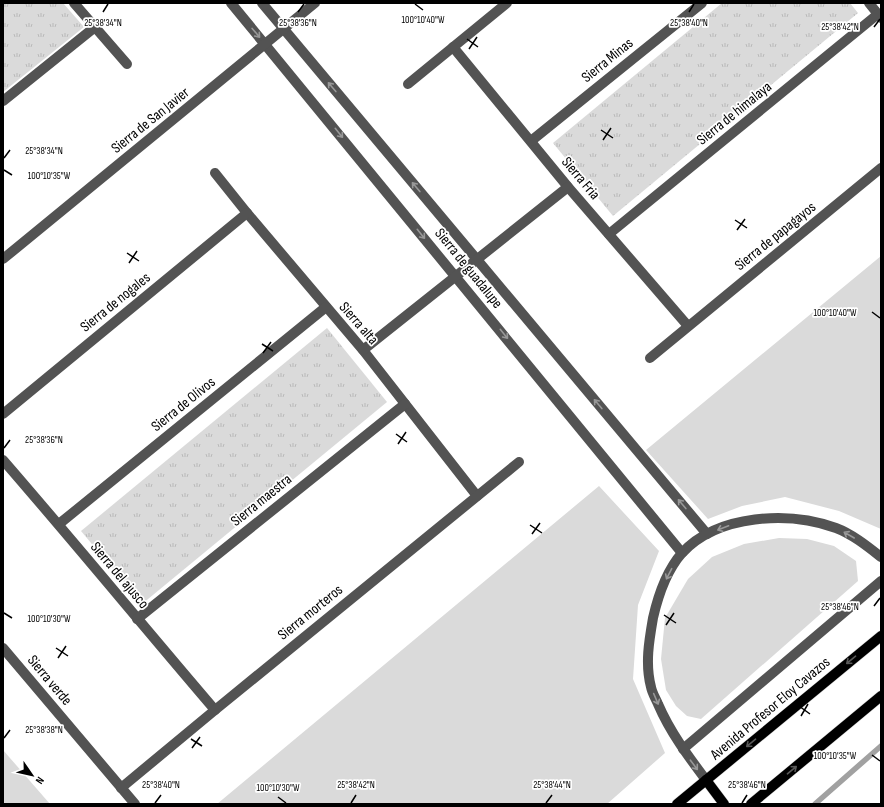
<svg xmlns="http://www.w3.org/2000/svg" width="884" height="807" viewBox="0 0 884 807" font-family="'Sofia Sans Condensed',sans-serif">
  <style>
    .grass { fill: #dadada }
    .park { fill: url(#park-tufts) }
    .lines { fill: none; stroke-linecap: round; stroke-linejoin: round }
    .stream { stroke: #a1a1a1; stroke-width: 5.5 }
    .major-casing { stroke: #dbdbdb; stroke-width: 11 }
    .minor { stroke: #535353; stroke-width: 10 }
    .major { stroke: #000; stroke-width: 10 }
    .oneway { stroke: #989898 }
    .oneway2 { stroke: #595959 }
    .ticks { fill: none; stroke: #000; stroke-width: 1.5 }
    .labels { text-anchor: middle; stroke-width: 3.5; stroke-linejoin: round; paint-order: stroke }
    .street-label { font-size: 15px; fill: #000; stroke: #fff }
    .ticks-label { font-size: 10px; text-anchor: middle; fill: #000; stroke: #fff; stroke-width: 3.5; stroke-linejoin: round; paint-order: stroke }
  </style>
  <defs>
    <pattern id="park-tufts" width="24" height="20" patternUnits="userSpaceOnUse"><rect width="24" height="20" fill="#dadada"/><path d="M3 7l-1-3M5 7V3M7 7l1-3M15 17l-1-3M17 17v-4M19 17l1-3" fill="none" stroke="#b9b9b9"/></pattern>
  </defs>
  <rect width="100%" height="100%" fill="#fff"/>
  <g class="grass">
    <polygon points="881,256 881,529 839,511 785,497 742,506 708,519 646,450"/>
    <polygon points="599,486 659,551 638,605 633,679 665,753 607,804 217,804"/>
    <polygon points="779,538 807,539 834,546 856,561 858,581 701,719 687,716 676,706 666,690 661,659 665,618 688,579 712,557 744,544"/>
    <polygon points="3,750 50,804 3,804"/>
  </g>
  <g class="park">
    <polygon points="3,3 63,3 84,27 3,92"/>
    <polygon points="722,3 850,3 858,13 613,216 553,143"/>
    <polygon points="327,328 387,402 142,604 81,531"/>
  </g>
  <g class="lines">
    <polyline class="stream" points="815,804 881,746"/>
    <defs>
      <g id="major">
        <polyline points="706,780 724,804"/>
        <polyline points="677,804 881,636"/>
        <polyline points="751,804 881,696"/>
      </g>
    </defs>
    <use href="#major" class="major-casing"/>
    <g class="minor">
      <polyline points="74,3 127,64"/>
      <polyline points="231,3 682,553"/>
      <polyline points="262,3 707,534"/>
      <polyline points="869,3 881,18"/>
      <polyline points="453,47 568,187 688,326"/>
      <polyline points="408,84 507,3"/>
      <polyline points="3,101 95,27"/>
      <polyline points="531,141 702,3"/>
      <polyline points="215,173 247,213 363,350 477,496"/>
      <polyline points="609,234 878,14"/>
      <polyline points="3,259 315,3"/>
      <polyline points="363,350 568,187"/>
      <polyline points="650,358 881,168"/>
      <polyline points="3,414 247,213"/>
      <path d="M3 460C75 543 144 627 215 710"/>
      <polyline points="59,524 326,307"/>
      <polyline points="137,619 405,404"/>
      <polyline points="3,648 135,804"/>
      <polyline points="683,749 881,581"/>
      <path d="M706 780C688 756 670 732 658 704 656 699 652 693 651 687 645 664 649 641 653 618 658 596 667 570 682 553 718 514 789 511 836 528 852 534 867 546 881 557"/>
      <polyline points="121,788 215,710 519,462"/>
    </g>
    <use href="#major" class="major"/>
  </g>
  <defs><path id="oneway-shaft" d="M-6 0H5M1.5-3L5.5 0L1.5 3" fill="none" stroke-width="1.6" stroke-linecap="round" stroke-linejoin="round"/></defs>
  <g class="oneway">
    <use href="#oneway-shaft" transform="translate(256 33) rotate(50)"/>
    <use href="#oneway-shaft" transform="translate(332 87) rotate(-130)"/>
    <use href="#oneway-shaft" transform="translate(339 133) rotate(51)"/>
    <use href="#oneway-shaft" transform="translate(416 187) rotate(-130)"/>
    <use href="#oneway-shaft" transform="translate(421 234) rotate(51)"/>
    <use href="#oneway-shaft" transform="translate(504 334) rotate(51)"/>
    <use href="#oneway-shaft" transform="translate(598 404) rotate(-130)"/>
    <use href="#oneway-shaft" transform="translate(682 504) rotate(-130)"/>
    <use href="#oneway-shaft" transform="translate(723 528) rotate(159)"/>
    <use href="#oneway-shaft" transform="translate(849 535) rotate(-150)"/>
    <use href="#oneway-shaft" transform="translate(669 574) rotate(117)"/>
    <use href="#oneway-shaft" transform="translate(656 699) rotate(67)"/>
    <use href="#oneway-shaft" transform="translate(694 765) rotate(53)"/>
  </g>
  <g class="oneway2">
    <use href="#oneway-shaft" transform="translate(851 660) rotate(140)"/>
    <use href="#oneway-shaft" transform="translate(751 743) rotate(140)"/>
    <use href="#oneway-shaft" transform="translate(792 770) rotate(-40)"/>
  </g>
  <path class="ticks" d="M415 4 423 10M103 12 108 4M298 12 304 4M689 12 694 4M874 27 880 19M467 39 478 47M469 49 477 37M601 130 613 138M603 140 611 128M4 158 10 150M4 170 12 175M735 220 747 228M737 230 745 219M127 253 139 261M129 263 137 251M872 312 880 318M262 344 273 351M263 353 271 342M396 434 407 442M398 444 406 432M4 448 10 440M530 525 542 533M532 534 540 523M874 606 880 598M4 613 12 618M664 615 676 623M666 625 674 613M56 648 68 656M58 658 66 646M799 706 810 714M801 716 808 704M4 738 10 730M191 739 202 746M192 748 200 737M872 755 880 761M278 797 286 803M155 803 161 795M351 803 356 795M546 803 552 795M742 803 747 795"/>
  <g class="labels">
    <g class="street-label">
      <text transform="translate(607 60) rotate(-39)" y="5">Sierra Minas</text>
      <text transform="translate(734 113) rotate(-39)" y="5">Sierra de himalaya</text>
      <text transform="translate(150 120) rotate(-39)" y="5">Sierra de San Javier</text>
      <text transform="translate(581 178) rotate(50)" y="5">Sierra Fria</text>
      <text transform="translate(775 236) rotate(-39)" y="5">Sierra de papagayos</text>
      <text transform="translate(469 268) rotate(51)" y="5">Sierra de guadalupe</text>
      <text transform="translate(115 302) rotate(-39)" y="5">Sierra de nogales</text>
      <text transform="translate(359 323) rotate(49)" y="5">Sierra alta</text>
      <text transform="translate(183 404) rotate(-39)" y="5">Sierra de Olivos</text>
      <text transform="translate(261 500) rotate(-39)" y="5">Sierra maestra</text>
      <text transform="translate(120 575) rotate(50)" y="5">Sierra del ajusco</text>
      <text transform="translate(310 612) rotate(-39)" y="5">Sierra morteros</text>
      <text transform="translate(50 680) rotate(50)" y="5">Sierra verde</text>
      <text transform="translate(770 708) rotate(-40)" y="5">Avenida Profesor Eloy Cavazos</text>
    </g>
  </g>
  <g class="ticks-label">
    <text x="423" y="23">100°10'40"W</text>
    <text x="103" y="26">25°38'34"N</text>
    <text x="298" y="26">25°38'36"N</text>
    <text x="689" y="26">25°38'40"N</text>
    <text x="840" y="30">25°38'42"N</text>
    <text x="44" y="154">25°38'34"N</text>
    <text x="49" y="179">100°10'35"W</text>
    <text x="835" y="316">100°10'40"W</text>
    <text x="44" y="443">25°38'36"N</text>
    <text x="840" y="610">25°38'46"N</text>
    <text x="49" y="622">100°10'30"W</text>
    <text x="44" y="733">25°38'38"N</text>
    <text x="835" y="759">100°10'35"W</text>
    <text x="161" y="788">25°38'40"N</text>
    <text x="356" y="788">25°38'42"N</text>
    <text x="552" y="788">25°38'44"N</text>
    <text x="747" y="788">25°38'46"N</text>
    <text x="278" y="791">100°10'30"W</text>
  </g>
  <rect width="884" height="807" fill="none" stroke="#000000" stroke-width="8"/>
  <g transform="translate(32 775) rotate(124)" stroke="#ffffff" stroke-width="3" paint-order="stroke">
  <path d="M0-3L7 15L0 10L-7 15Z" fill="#000000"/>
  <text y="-6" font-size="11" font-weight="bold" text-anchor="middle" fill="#000000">N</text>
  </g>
</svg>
